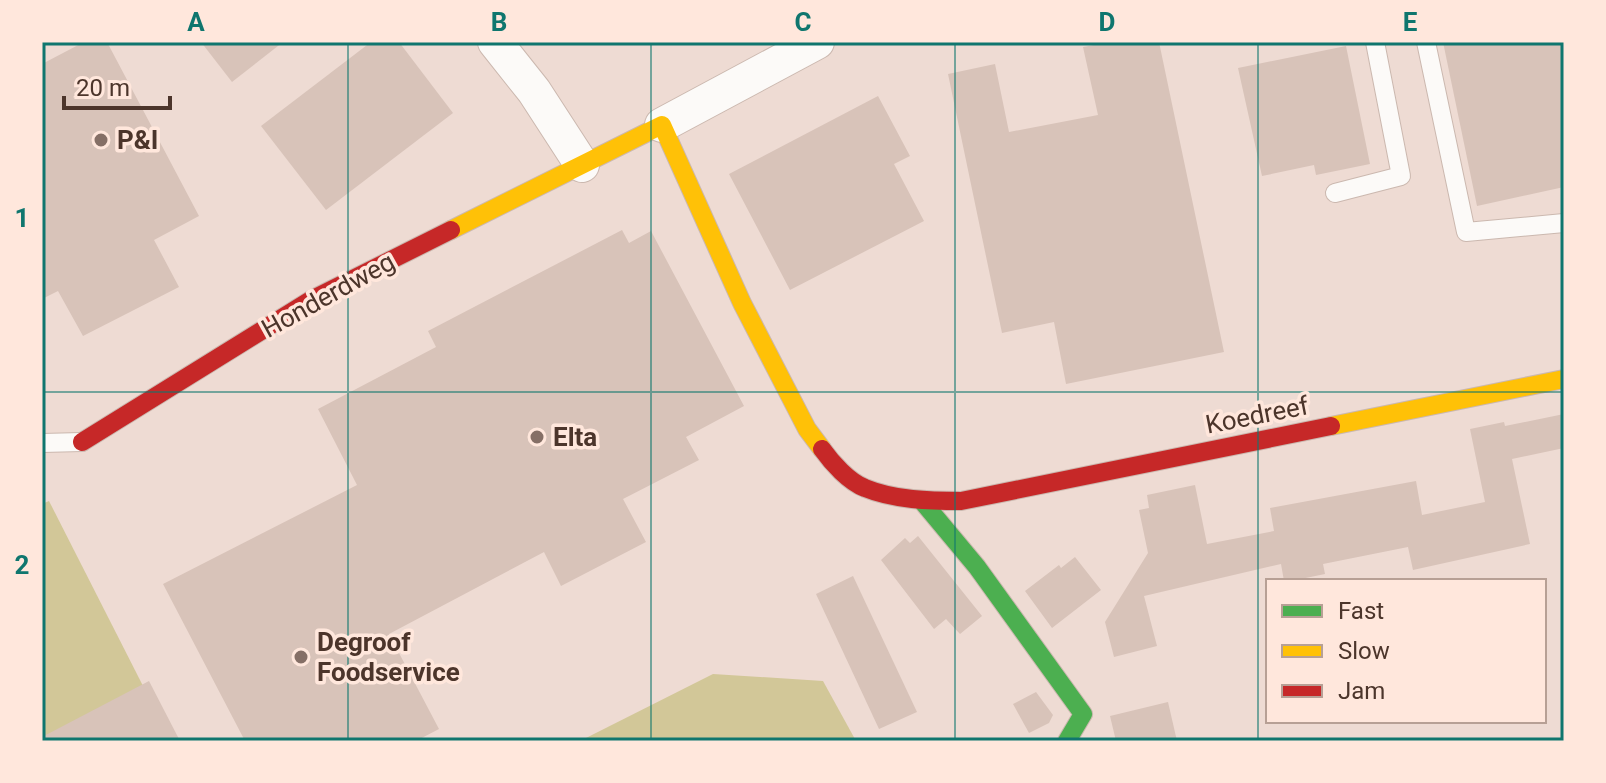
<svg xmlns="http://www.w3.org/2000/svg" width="1606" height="783" viewBox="0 0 1606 783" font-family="Roboto,sans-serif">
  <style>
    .green { fill: #d2c798 }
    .building { fill: #d8c3b9 }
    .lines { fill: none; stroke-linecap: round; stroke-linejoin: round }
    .lane-casing { stroke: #cbb8af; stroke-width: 20 }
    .street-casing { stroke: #cbb8af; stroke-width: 36 }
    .fast-casing { stroke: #cbb8af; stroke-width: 20 }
    .slow-casing { stroke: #cbb8af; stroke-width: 20 }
    .jam-casing { stroke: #cbb8af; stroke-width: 20 }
    .lane { stroke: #fcfaf8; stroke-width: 18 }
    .street { stroke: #fcfaf8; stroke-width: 34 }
    .fast { stroke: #4caf50; stroke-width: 18 }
    .slow { stroke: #ffc107; stroke-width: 18 }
    .jam { stroke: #c62828; stroke-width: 18 }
    .grid { fill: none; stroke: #0f766e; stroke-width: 2; stroke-opacity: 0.55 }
    .poi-dot { fill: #856f66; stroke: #ffe7dc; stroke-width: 3 }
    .labels { text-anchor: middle; stroke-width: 7; stroke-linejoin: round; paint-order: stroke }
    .poi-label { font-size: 26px; font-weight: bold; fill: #4c352b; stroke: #ffe7dc; text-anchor: start }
    .street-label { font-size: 26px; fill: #4c352b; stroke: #ffe7dc }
    .neatline { fill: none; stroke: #0f766e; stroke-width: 3 }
    .grid-label { font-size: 26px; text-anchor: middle; font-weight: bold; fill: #0f766e }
  </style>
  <rect width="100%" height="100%" fill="#eedbd3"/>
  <g class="green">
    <polygon points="49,501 171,741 42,741 42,504"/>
    <polygon points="713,674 823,681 856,741 580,741"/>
  </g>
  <g class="building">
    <polygon points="84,42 107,42 199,216 154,240 179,287 83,336 58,291 42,299 42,64"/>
    <polygon points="201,42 283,42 232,82"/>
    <polygon points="371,42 399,42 453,113 326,210 261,126"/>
    <polygon points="1110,42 1159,42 1224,352 1066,384 1054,322 1002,333 948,74 995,64 1009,132 1098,115 1083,47"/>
    <polygon points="1443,42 1564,42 1564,187 1477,206"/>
    <polygon points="1346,46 1370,164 1316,175 1314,165 1262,176 1238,68"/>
    <polygon points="878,96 910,156 894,164 924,221 790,290 729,174"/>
    <polygon points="622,230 629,243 651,231 744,406 686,437 699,460 623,499 646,542 561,586 544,552 389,634 439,729 416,741 245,741 163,584 357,485 318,409 436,347 428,331"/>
    <polygon points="1564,414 1564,448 1512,459 1530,544 1413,570 1408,547 1323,564 1325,574 1291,581 1284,581 1281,564 1144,596 1157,646 1114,657 1105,622 1148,553 1139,510 1149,508 1147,495 1195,485 1207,544 1274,531 1270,508 1416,481 1422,515 1485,502 1470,429 1504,422 1505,426"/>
    <polygon points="918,536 982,616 960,634 946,619 934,629 881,560 905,538 910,543"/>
    <polygon points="1075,557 1101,590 1052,628 1025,591 1059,565 1061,568"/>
    <polygon points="853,576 917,712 879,729 816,594"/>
    <polygon points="149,681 180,741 42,741 42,737"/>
    <polygon points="1036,692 1053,715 1049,723 1029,733 1013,704"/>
    <polygon points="1168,702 1177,741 1116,741 1110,716"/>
  </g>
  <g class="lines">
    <defs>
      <g id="lane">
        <polyline points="1426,42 1466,232 1564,223"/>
        <polyline points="1335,193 1401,176 1375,42"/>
        <polyline points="42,443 82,442"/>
      </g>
      <g id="street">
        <polyline points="495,42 534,91 582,165"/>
        <polyline points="662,125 817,42"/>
      </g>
      <polyline id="fast" points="922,501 977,567 1083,714 1067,741"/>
      <g id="slow">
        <polyline points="451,230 662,125 742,303 807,429 822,449"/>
        <polyline points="1331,426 1564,379"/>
      </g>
      <g id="jam">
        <polyline points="82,442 311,300 451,230"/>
        <path d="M822 449C832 463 849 482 865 488 894 500 930 501 961 501L1331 426"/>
      </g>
    </defs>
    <use href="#lane" class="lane-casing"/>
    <use href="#street" class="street-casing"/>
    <use href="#fast" class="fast-casing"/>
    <use href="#slow" class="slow-casing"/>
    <use href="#jam" class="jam-casing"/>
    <use href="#lane" class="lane"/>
    <use href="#street" class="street"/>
    <use href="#fast" class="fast"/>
    <use href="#slow" class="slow"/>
    <use href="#jam" class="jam"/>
  </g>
  <path class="grid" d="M348 42V741M651 42V741M955 42V741M1258 42V741M42 392H1564"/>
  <g class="poi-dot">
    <circle cx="101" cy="140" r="8"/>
    <circle cx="537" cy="437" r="8"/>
    <circle cx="301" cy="657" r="8"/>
  </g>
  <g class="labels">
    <g class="poi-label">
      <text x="117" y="149">P&amp;I</text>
      <text x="553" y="446">Elta</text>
      <text x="317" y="651">Degroof<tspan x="317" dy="30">Foodservice</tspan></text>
    </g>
    <g class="street-label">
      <text transform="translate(328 295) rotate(-29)" y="9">Honderdweg</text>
      <text transform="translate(1257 415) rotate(-11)" y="9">Koedreef</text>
    </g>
  </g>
  <rect width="1606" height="783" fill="none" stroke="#ffe7dc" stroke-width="88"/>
  <rect x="1266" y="579" width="280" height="144" fill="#ffe7dc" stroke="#b7a095" stroke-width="2"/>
  <rect x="1282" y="605" width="40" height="12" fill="#4caf50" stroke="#b7a095" stroke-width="2"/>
  <text x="1338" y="619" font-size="24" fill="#4c352b">Fast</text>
  <rect x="1282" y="645" width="40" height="12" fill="#ffc107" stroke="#b7a095" stroke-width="2"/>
  <text x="1338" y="659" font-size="24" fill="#4c352b">Slow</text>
  <rect x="1282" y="685" width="40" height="12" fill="#c62828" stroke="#b7a095" stroke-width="2"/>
  <text x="1338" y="699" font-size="24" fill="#4c352b">Jam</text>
  <path d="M64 96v12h106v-12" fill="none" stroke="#4c352b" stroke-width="4"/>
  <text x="76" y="96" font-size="24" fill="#4c352b" stroke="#ffe7dc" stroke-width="6" paint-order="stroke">20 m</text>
  <rect x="44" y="44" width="1518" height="695" class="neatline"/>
  <g class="grid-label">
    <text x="196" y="31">A</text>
    <text x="499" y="31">B</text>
    <text x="803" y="31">C</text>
    <text x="1107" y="31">D</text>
    <text x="1410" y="31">E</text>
    <text x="22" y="227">1</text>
    <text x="22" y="574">2</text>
  </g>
</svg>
